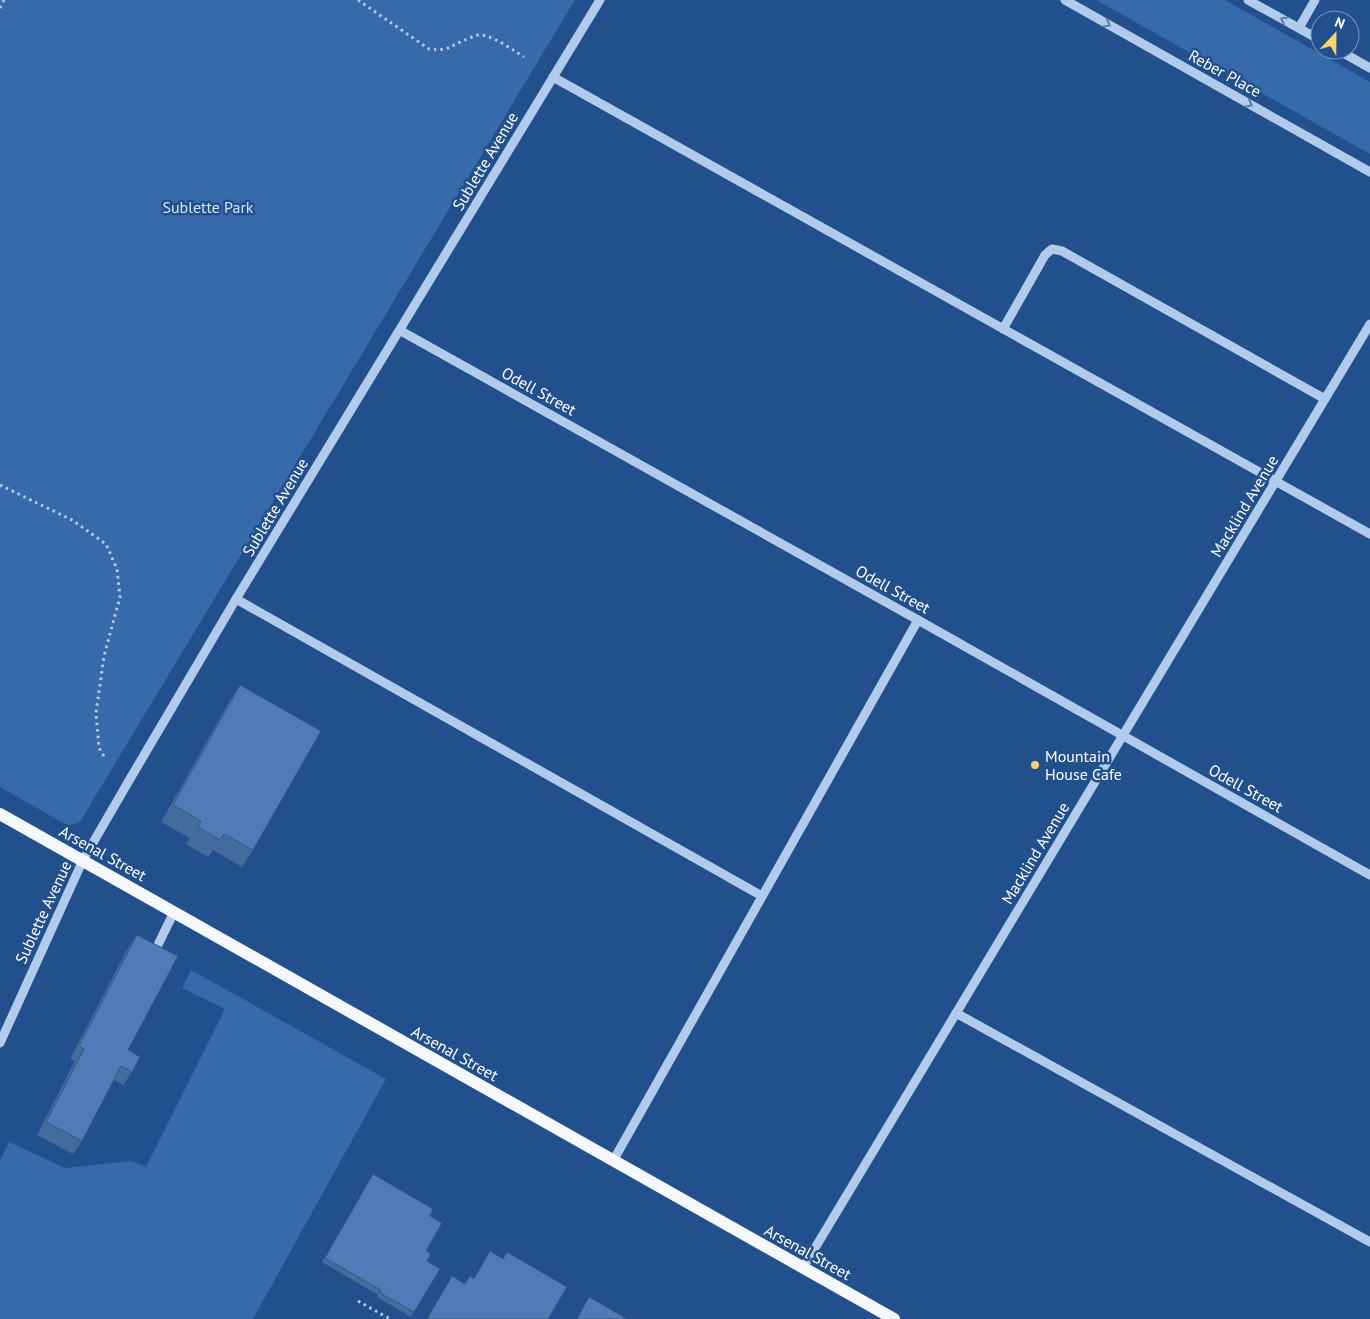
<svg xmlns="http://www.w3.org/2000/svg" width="1370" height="1319" viewBox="0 0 1370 1319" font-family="'PT Sans',sans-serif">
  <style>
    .green { fill: #366aaa }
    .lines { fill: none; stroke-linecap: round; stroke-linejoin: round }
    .path { stroke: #b0cbeb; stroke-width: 3; stroke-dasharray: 2.5 4; stroke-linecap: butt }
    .minor { stroke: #b0cbeb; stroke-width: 9 }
    .major { stroke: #f5f9fe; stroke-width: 12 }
    .wall { fill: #446b9d }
    .building { fill: #4f7cb6; stroke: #37577f }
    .oneway { stroke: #547bae }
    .poi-dot { fill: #f7d172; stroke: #22508d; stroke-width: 2 }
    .labels { text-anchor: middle; stroke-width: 5; stroke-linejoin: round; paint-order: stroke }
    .street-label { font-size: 16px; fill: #fff; stroke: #22508d }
    .park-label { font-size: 16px; fill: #d5e5f8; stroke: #22508d }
    .poi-label { font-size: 16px; fill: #fff; stroke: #22508d; text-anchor: start }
  </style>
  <rect width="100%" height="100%" fill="#22508d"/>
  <g class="green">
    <polygon points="0,0 575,0 80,822 72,825 65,824 0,787"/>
    <polygon points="1096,0 1225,0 1370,82 1370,154"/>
    <polygon points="191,970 386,1079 253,1319 0,1319 0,1161 9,1142 65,1168 132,1161 146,1167 225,1009 182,988"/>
  </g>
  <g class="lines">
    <g class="path">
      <path d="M358 0 429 49C450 52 452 44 470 38 472 37 475 35 478 35 491 34 513 50 524 57"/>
      <polyline points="0,8 4,0"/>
      <polyline points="0,485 72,520 106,544 117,569 120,597 104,656 96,713 99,748 105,758"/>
      <polyline points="358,1301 390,1319"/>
    </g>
    <g class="minor">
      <polyline points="1065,0 1370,172"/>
      <polyline points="1248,0 1320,40"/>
      <polyline points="1299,28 1315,0"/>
      <polyline points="1338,50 1370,68"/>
      <polyline points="553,77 1370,534"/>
      <polyline points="1003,329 1045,255 1052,249 1062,251 1325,399"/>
      <polyline points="401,331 918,620 1370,875"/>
      <polyline points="236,599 762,896"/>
      <polyline points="153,955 174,912"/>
      <polyline points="956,1013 1370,1242"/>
      <polyline points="0,1043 83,860 127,784 236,599 600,0"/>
      <polyline points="613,1161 918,620"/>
      <polyline points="803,1268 1370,324"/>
    </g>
    <polyline class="major" points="0,814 894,1319"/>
  </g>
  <g class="wall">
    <polygon points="240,685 253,850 242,867 213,850 208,857 186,844 190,838 161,822 229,702"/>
    <polygon points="137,935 128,1050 132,1072 123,1085 114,1080 82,1141 73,1154 37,1135 75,1061 70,1059 128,948"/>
    <polygon points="373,1174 430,1216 426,1251 427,1261 414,1312 411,1317 377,1297 378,1295 322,1262"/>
  </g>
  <g class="building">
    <polygon points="240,685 321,731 253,850 224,834 220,840 198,827 201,821 173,805"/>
    <polygon points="137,935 178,956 128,1050 140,1057 132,1072 121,1066 82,1141 46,1122 84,1049 79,1046"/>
    <polygon points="373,1174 433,1209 430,1216 442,1223 426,1251 431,1254 427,1261 440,1269 414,1312 380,1293 381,1290 325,1258"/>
    <polygon points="490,1251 503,1259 507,1252 567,1287 548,1319 427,1319 452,1276 465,1284 470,1276 474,1279"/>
    <polygon points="589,1297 627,1319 577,1319"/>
  </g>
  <defs><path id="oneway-chevron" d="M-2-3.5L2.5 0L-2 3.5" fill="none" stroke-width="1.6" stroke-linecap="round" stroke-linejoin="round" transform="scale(1.25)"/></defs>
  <g class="oneway">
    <use href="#oneway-chevron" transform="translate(1284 20) rotate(-151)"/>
    <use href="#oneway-chevron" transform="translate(1107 24) rotate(29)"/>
    <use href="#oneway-chevron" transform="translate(1249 104) rotate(29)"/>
  </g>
  <circle class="poi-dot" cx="1035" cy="765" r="5"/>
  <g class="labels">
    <g class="street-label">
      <text transform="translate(1225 73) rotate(29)" y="6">Reber Place</text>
      <text transform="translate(485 161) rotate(-59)" y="6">Sublette Avenue</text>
      <text transform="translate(539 391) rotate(29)" y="6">Odell Street</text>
      <text transform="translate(1244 506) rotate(-59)" y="6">Macklind Avenue</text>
      <text transform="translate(275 507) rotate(-59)" y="6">Sublette Avenue</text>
      <text transform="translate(893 589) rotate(29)" y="6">Odell Street</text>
      <text transform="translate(1246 788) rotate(29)" y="6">Odell Street</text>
      <text transform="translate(103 853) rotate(29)" y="6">Arsenal Street</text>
      <text transform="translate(1035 853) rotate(-59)" y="6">Macklind Avenue</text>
      <text transform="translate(43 912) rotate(-65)" y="6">Sublette Avenue</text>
      <text transform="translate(455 1053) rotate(29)" y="6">Arsenal Street</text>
      <text transform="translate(808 1252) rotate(29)" y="6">Arsenal Street</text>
    </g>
    <g class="park-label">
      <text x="208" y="213">Sublette Park</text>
    </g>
    <g class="poi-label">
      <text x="1045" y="762">Mountain<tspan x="1045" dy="18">House Cafe</tspan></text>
    </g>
  </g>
  <g transform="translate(1335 35) rotate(22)"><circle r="24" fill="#22508d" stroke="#7a96bb"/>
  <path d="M0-4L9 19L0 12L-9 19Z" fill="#f7d172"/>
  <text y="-8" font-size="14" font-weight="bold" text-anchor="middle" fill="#ffffff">N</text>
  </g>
</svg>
